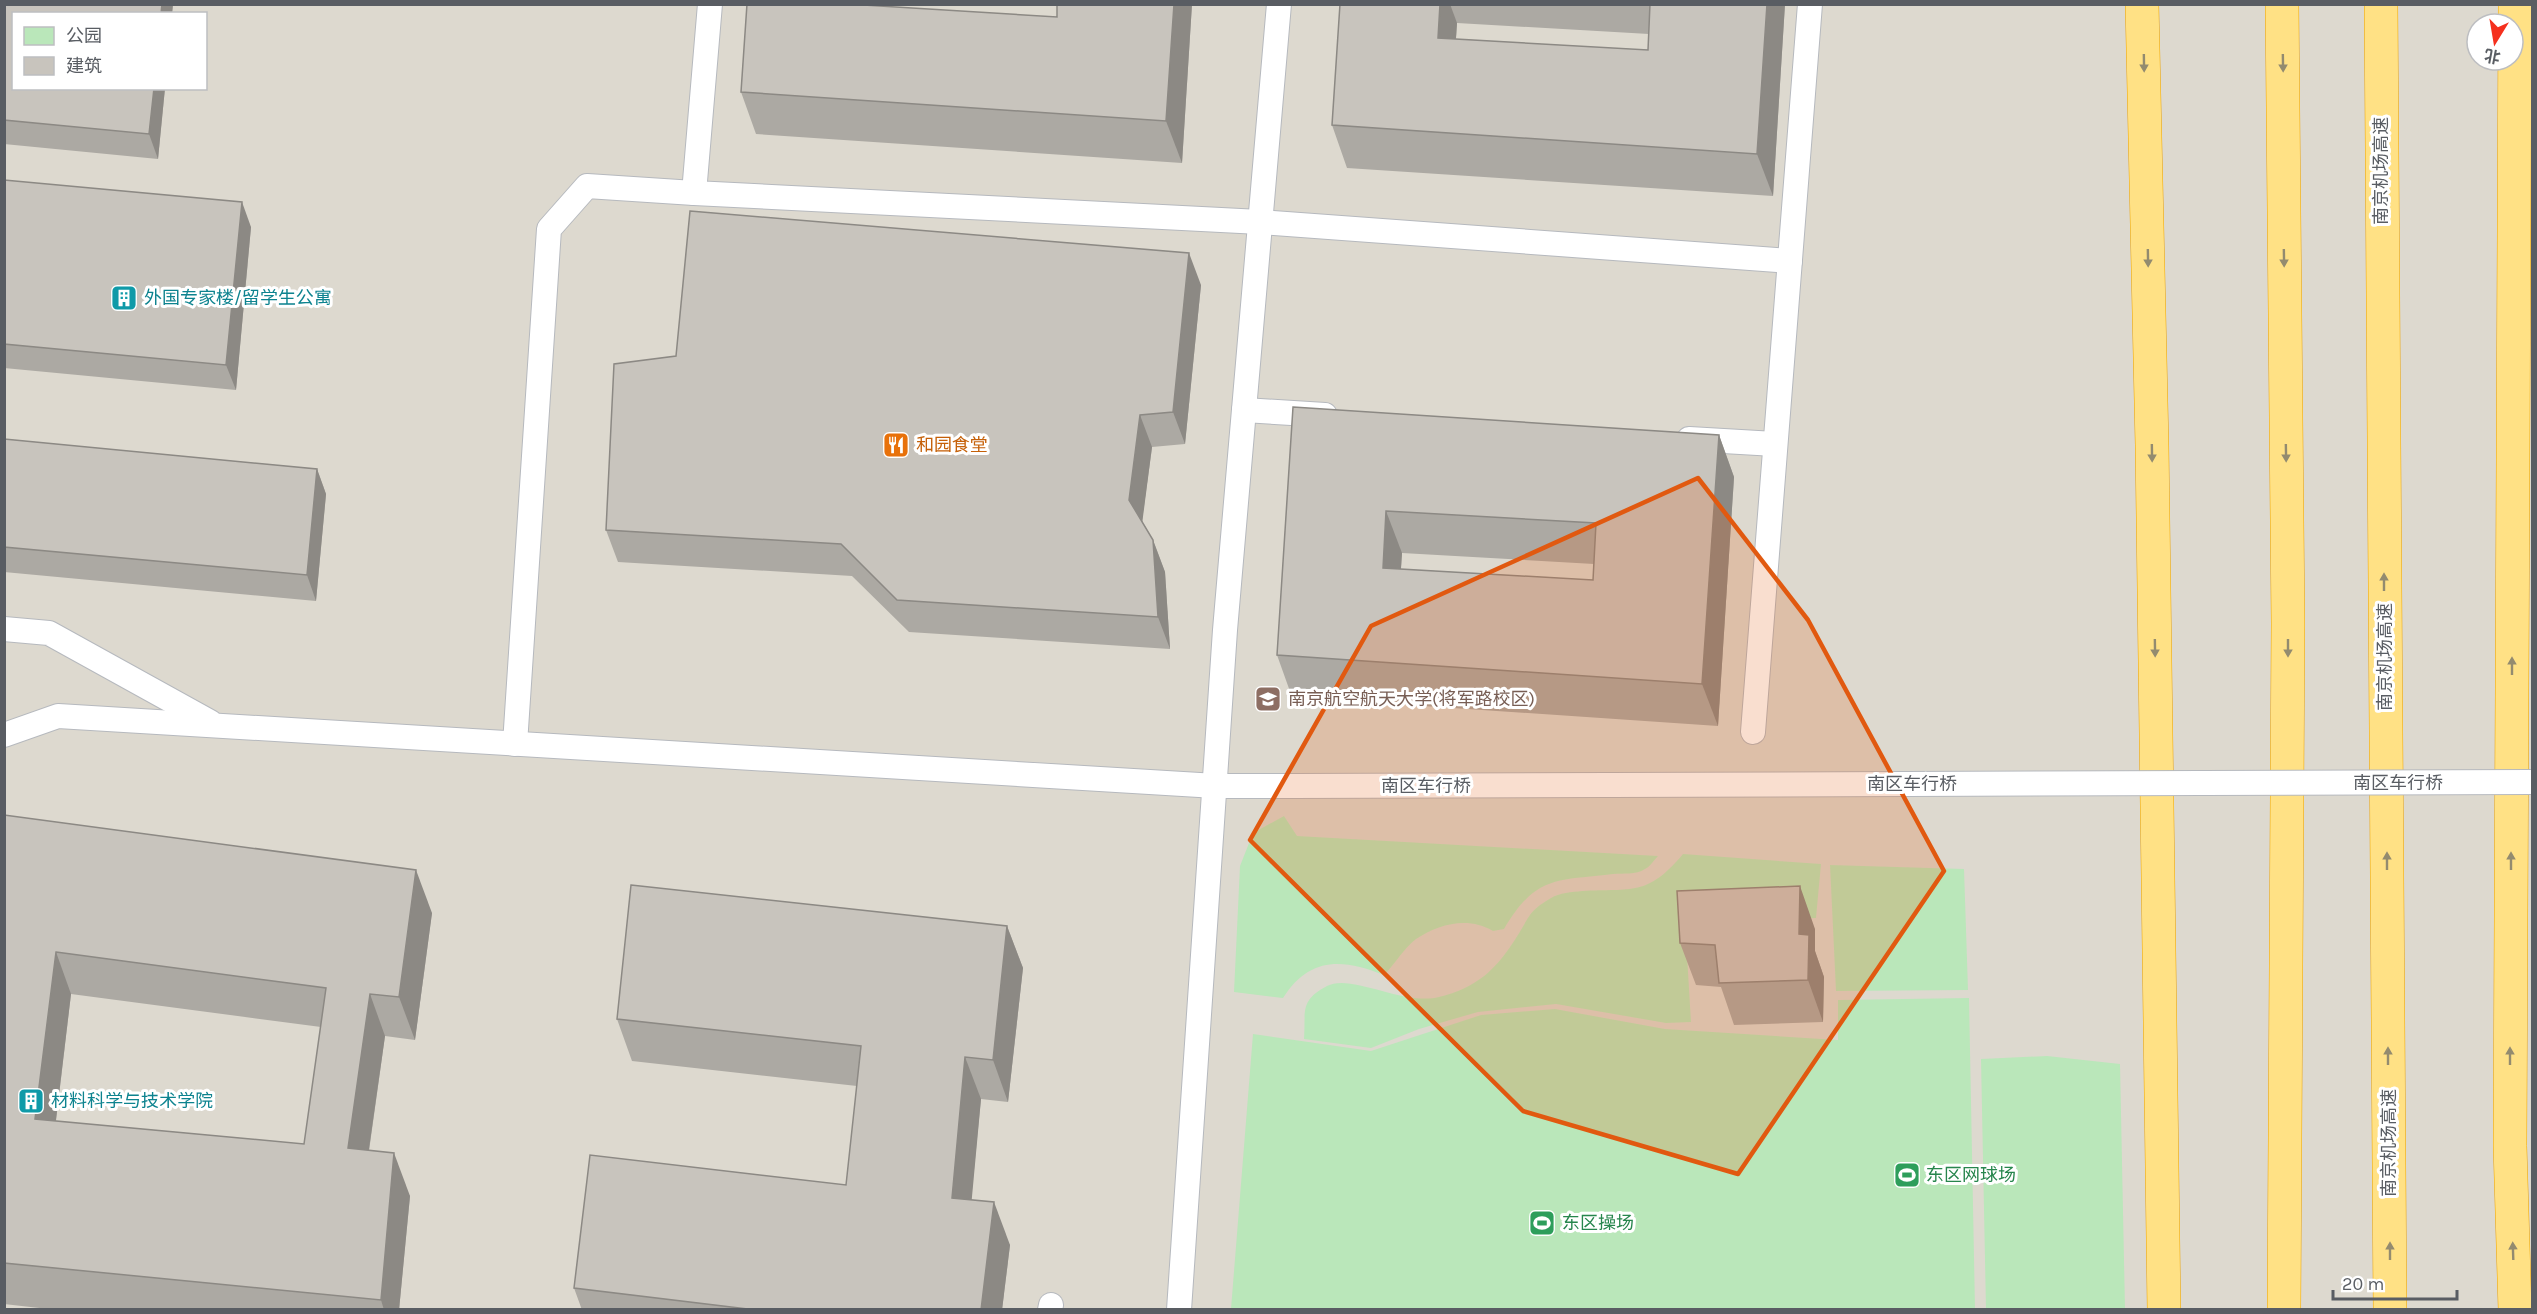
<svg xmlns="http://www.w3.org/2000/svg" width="2537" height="1314" viewBox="0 0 2537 1314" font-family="Karla,'Noto Sans SC',sans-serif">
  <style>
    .education { fill: #ddd9cf; fill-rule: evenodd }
    .green { fill: #bae7ba }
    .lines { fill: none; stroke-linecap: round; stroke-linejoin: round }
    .service-casing { stroke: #b6b9be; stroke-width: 26 }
    .motorway-casing { stroke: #eda400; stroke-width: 34 }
    .service { stroke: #fff; stroke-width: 24 }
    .motorway { stroke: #ffe185; stroke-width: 33 }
    .service-bridge-casing { stroke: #b6b9be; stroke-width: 26; stroke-linecap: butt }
    .service-bridge { stroke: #fff; stroke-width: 24 }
    .wall { fill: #aca9a3; fill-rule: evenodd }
    .shaded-wall { fill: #8c8984 }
    .building { fill: #c8c4bd; stroke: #8c8984; stroke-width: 1.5; fill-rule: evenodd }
    .oneway { fill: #938b6f }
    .marked { fill: #e15910; fill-opacity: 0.2; stroke: #e15910; stroke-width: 4.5; stroke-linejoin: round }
    .labels { text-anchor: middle; stroke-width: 6; stroke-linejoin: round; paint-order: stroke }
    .street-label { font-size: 18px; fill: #595d63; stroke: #fff }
    .culture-label { font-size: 18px; fill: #0d838f; stroke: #fff; text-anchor: start }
    .food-label { font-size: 18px; fill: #c56008; stroke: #fff; text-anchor: start }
    .education-label { font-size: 18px; fill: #785e54; stroke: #fff; text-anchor: start }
    .leisure-label { font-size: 18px; fill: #27864d; stroke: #fff; text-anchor: start }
  </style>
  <rect width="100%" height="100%" fill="#edeae0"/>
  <path class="education" d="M5 5H2532V1309H5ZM14 14H206V88H14ZM2477 24H2513V60H2477Z"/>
  <g class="green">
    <path d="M1284 816 1297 836 1658 856C1654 860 1650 867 1645 869 1636 875 1623 873 1613 874 1556 881 1536 875 1504 929L1493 931C1468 916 1439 924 1416 939 1404 948 1395 964 1384 975 1342 958 1309 957 1283 998L1234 992 1240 866 1253 833Z"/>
    <path d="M1683 854 1821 864 1816 918 1685 921 1691 1022 1666 1023 1556 1004 1478 1012 1419 1029 1371 1048 1304 1039C1306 1011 1299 1001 1327 986 1351 973 1403 1006 1439 997 1476 988 1496 970 1516 938 1530 917 1527 912 1551 898 1559 893 1572 892 1582 891 1632 888 1647 897 1683 854Z"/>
    <polygon points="1830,865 1964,869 1968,990 1836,991"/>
    <polygon points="1969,998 1975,1309 1231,1309 1253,1034 1371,1051 1481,1015 1555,1009 1665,1029 1838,1040 1838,1000"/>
    <polygon points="2047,1056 2120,1064 2125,1309 1986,1309 1981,1059"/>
  </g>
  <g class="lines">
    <defs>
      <g id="service">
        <polyline points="710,4 694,193 1260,222 1790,261"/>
        <polyline points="1244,410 1325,415"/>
        <polyline points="1689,439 1775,444"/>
        <polyline points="4,629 49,633 210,722"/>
        <polyline points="1753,732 1810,4"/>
        <polyline points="4,735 58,716 1216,786 1292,786"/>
        <polyline points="515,744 549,229 587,186 694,193"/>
        <polyline points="1050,1310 1051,1305"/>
        <polyline points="1179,1310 1225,630 1279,4"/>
      </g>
      <g id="motorway">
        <polyline points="2142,4 2152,445 2164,1310"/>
        <polyline points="2282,4 2288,623 2284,1310"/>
        <polyline points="2381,4 2390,1310"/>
        <polyline points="2515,1310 2510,1146 2515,4"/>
      </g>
    </defs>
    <use href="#service" class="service-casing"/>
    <use href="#motorway" class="motorway-casing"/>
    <use href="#service" class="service"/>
    <use href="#motorway" class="motorway"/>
    <defs>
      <polyline id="service-bridge" points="1292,786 2532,782"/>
    </defs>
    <use href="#service-bridge" class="service-bridge-casing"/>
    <use href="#service-bridge" class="service-bridge"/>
  </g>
  <g class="wall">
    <polygon points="4,4 173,4 172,14 14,14 14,88 165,88 158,159 4,144"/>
    <polygon points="747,4 865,4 865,6 1057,17 1057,4 1192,4 1182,163 756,134 741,92"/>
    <path d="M1340 4H1785L1773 196 1347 168 1332 125ZM1457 23 1649 34 1648 50 1456 39Z"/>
    <polygon points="4,180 251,227 236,390 4,368"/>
    <polygon points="1201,285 1185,444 1152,447 1142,521 1153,540 1165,572 1170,649 909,632 852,576 618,562 606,530 676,356"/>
    <path d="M1293 407 1719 435 1734 477 1718 726 1292 697 1277 655ZM1402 553 1594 564 1593 580 1401 569Z"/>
    <polygon points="4,439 317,469 326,494 316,601 4,572"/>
    <path d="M4 815 432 913 415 1040 385 1036 369 1151 410 1196 399 1310H57L4 1304ZM71 994 321 1027 304 1144 56 1121Z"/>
    <polygon points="1007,926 1023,968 1008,1102 981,1099 971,1200 1010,1245 1002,1310 582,1310 574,1288 846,1185 857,1086 632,1061 617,1019"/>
    <polygon points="1815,929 1815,951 1824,977 1823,1022 1734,1025 1721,987 1696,985 1680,943"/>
  </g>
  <g class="shaded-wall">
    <polygon points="162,4 173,4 172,14 161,14"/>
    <polygon points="1174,4 1192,4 1182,163 1166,121"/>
    <polygon points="1440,4 1450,4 1457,23 1453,80 1438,38"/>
    <polygon points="1767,4 1785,4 1773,196 1757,154"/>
    <polygon points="154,88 165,88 158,159 149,134"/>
    <polygon points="242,202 251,227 236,390 226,365"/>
    <polygon points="1189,253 1201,285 1185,444 1173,412"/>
    <polygon points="1140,415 1152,447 1141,532 1129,500"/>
    <polygon points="1719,435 1734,477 1718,726 1702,684"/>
    <polygon points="317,469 326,494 316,601 307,575"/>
    <polygon points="1386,511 1402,553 1398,610 1383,568"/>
    <polygon points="1153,540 1165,572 1170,649 1158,617"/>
    <polygon points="416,870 432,913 415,1040 399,997"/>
    <polygon points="1800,886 1815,929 1815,951 1824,977 1823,1022 1808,980 1799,934"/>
    <polygon points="1007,926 1023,968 1008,1102 993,1060"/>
    <polygon points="56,952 71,994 51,1161 35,1119"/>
    <polygon points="370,994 385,1036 363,1191 348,1148"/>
    <polygon points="965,1057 981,1099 968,1240 952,1198"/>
    <polygon points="394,1153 410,1196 399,1310 384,1310 381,1300"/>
    <polygon points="994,1202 1010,1245 1002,1310 981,1310"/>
  </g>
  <g class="building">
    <polygon points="4,4 162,4 161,14 14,14 14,88 154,88 149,134 4,120"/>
    <polygon points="747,4 847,4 1057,17 1057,4 1174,4 1166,121 741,92"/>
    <polygon points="1340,4 1440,4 1438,38 1648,50 1650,4 1767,4 1757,154 1332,125"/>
    <polygon points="4,180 242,202 226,365 4,344"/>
    <polygon points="690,211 1189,253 1173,412 1140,415 1129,500 1153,540 1158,617 897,600 841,544 606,530 614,364 676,356"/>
    <path d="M1293 407 1719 435 1702 684 1277 655ZM1386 511 1596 523 1593 580 1383 568Z"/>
    <polygon points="4,439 317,469 307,575 4,547"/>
    <path d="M4 815 416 870 399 997 370 994 348 1148 394 1153 381 1300 4 1263ZM56 952 326 988 304 1144 35 1119Z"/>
    <polygon points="631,885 1007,926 993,1060 965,1057 952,1198 994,1202 981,1310 756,1310 574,1288 590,1155 846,1185 861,1046 617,1019"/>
    <polygon points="1800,886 1799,934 1809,935 1808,980 1719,983 1715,945 1680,943 1677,891"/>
  </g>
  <defs><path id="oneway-solid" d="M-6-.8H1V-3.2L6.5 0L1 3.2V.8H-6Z" transform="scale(1.5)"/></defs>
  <g class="oneway">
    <use href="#oneway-solid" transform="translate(2144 63) rotate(89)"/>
    <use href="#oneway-solid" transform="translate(2283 63) rotate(89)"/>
    <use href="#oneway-solid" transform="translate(2148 258) rotate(89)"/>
    <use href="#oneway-solid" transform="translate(2284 258) rotate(89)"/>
    <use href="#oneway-solid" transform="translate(2152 453) rotate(89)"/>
    <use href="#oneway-solid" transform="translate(2286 453) rotate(89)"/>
    <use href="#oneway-solid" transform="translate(2384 582) rotate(-90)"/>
    <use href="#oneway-solid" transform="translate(2155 648) rotate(89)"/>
    <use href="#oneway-solid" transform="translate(2288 648) rotate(90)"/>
    <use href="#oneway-solid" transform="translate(2512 666) rotate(-90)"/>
    <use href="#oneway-solid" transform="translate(2387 861) rotate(-90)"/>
    <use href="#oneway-solid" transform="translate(2511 861) rotate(-90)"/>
    <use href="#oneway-solid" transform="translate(2388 1056) rotate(-90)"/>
    <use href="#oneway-solid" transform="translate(2510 1056) rotate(-90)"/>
    <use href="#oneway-solid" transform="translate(2390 1251) rotate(-90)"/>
    <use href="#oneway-solid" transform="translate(2513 1251) rotate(-92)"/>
  </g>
  <path class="marked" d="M1698 478 1808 620 1944 871 1738 1174 1523 1111 1250 840 1371 626Z"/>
  <defs>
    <symbol id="building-square" viewBox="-11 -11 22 22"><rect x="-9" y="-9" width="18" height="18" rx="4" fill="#0f9aa8" stroke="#fff"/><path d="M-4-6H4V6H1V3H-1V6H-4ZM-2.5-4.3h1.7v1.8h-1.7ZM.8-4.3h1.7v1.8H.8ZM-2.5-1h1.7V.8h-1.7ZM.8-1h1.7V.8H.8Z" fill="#fff"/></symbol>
    <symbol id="restaurant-square" viewBox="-11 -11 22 22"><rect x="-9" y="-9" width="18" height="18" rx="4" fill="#e8710a" stroke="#fff"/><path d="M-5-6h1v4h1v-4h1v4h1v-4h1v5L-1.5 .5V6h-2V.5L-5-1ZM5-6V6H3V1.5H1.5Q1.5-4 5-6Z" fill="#fff"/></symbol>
    <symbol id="university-square" viewBox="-11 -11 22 22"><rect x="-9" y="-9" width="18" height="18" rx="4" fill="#8d6e63" stroke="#fff"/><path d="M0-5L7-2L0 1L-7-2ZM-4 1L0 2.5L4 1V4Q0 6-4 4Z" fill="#fff"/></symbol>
    <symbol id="stadium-square" viewBox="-11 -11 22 22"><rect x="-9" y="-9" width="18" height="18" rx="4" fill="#2e9e5b" stroke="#fff"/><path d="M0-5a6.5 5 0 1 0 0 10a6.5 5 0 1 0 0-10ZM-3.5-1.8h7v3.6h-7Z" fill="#fff"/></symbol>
  </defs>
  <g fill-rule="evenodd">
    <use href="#building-square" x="109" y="283" width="30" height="30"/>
    <use href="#restaurant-square" x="881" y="430" width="30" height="30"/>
    <use href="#university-square" x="1253" y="684" width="30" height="30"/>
    <use href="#building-square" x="16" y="1086" width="30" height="30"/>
    <use href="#stadium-square" x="1892" y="1160" width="30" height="30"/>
    <use href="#stadium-square" x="1527" y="1208" width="30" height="30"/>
  </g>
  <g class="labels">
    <g class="street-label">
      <text transform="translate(2381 171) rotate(-90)" y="6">南京机场高速</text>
      <text transform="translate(2385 657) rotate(-90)" y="6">南京机场高速</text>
      <text x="2398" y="789">南区车行桥</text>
      <text x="1912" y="790">南区车行桥</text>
      <text x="1426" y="792">南区车行桥</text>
      <text transform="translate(2389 1143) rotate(-90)" y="6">南京机场高速</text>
    </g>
    <g class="culture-label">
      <text x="144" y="304">外国专家楼/留学生公寓</text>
      <text x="51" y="1107">材料科学与技术学院</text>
    </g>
    <g class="food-label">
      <text x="916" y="451">和园食堂</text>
    </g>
    <g class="education-label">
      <text x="1288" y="705">南京航空航天大学(将军路校区)</text>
    </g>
    <g class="leisure-label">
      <text x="1926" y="1181">东区网球场</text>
      <text x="1562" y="1229">东区操场</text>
    </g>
  </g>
  <rect width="2537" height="1314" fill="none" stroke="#595d63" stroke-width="12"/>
  <rect x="12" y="12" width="195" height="78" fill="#ffffff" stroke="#bdbec1" stroke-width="1.5"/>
  <rect x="24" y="27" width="30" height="18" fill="#bae7ba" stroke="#bdbec1" stroke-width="1.5"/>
  <text x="66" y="42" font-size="18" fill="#595d63">公园</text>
  <rect x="24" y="57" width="30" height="18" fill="#c8c4bd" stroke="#bdbec1" stroke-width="1.5"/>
  <text x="66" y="72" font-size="18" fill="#595d63">建筑</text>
  <g transform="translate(2495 42) rotate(191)"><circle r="28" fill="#ffffff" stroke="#bdbec1" stroke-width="1.5"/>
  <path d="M0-4.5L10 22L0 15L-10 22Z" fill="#f5301e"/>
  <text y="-9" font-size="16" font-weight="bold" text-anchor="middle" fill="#595d63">北</text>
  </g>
  <path d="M2333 1290v9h124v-9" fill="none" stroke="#595d63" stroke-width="3"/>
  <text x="2342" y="1290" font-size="18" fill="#595d63" stroke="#ffffff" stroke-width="4.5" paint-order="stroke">20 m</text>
</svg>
